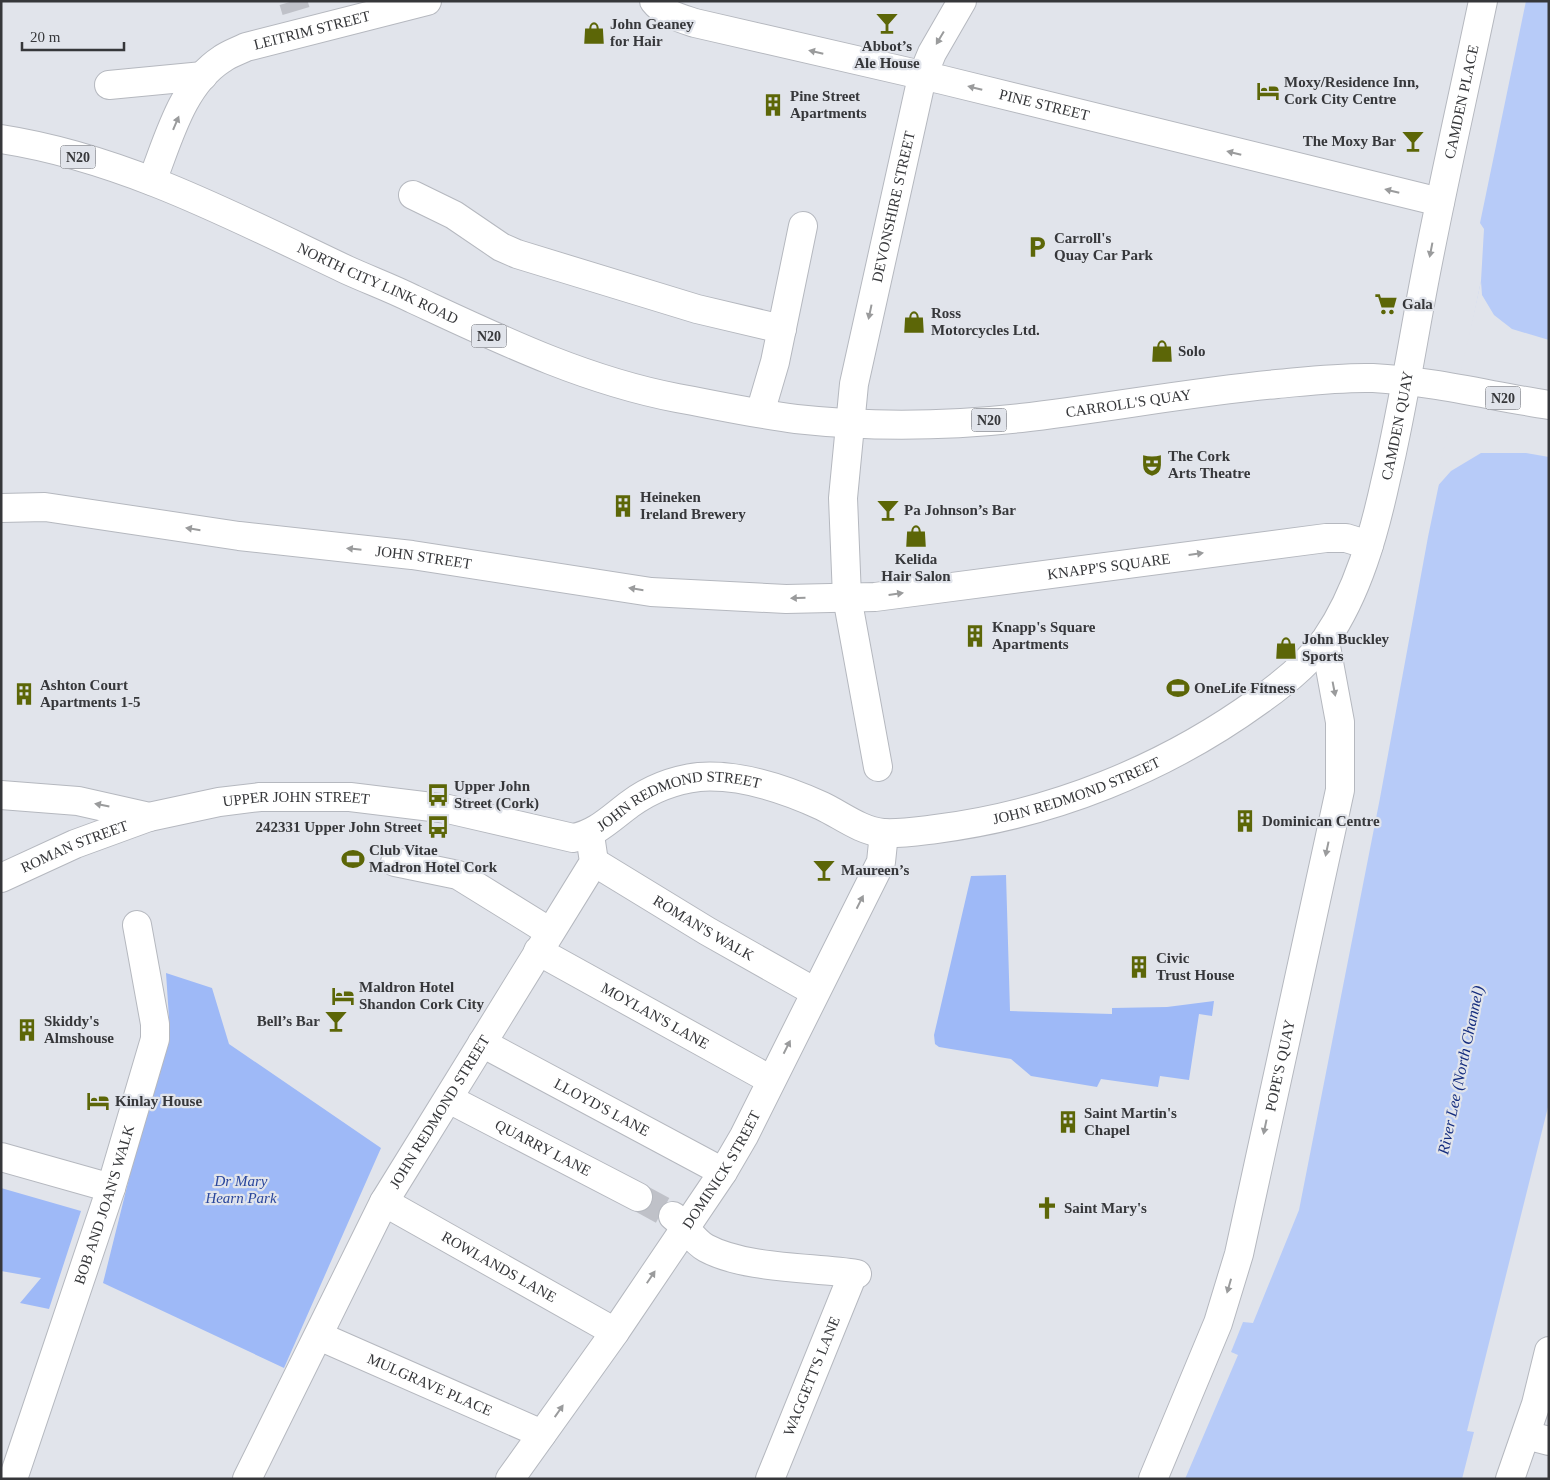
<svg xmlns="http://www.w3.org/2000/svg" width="1550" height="1480" viewBox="0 0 1550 1480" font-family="Georgia,serif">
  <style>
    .green { fill: #9eb9f7 }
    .water { fill: #b7cbf8 }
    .pier { fill: #e1e4eb }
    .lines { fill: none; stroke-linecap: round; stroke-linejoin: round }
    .minor-tunnel { stroke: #bfc1c8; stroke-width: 28; stroke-dasharray: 28 14; stroke-linecap: butt }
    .minor-casing { stroke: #b5b8bf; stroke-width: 30 }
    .major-casing { stroke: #b5b8bf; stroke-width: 30 }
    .highway-casing { stroke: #b5b8bf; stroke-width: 30 }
    .minor { stroke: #fff; stroke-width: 28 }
    .major { stroke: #fff; stroke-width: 28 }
    .highway { stroke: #fff; stroke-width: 28 }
    .oneway { fill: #9a9b9c }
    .labels { text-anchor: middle; stroke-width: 4.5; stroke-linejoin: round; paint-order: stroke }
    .shield { fill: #e1e4eb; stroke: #696b6f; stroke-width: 1 }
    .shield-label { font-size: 14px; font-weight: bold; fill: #36373a }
    .poi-label { font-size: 15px; font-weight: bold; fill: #36373a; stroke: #e1e4eb; text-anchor: start }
    .street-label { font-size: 15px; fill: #36373a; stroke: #e1e4eb }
    .park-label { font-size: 15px; font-style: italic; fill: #2a479c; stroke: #e1e4eb }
    .water-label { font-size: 16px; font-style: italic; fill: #142c7e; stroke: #e1e4eb }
  </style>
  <rect width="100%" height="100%" fill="#e1e4eb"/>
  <g class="green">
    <polygon points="1006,875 1010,1011 1112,1014 1112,1008 1167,1007 1214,1001 1212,1016 1199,1014 1189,1080 1160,1076 1158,1087 1101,1079 1097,1087 1031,1076 1011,1059 939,1047 935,1044 934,1035 971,876"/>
    <polygon points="166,973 212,988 229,1044 381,1148 284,1368 103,1283 169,1018"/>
    <polygon points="1,1188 81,1211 49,1309 20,1303 41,1278 1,1271"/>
  </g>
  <polygon class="water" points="1526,1 1549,1 1549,1103 1467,1431 1474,1432 1462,1479 1185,1479 1238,1355 1231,1352 1243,1322 1253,1323 1299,1210 1380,798 1428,537 1481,281 1484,229 1480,223"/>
  <polygon class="pier" points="1481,281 1482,295 1494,315 1512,329 1549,340 1549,457 1526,453 1481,453 1451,471 1435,489"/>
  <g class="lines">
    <g class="minor-tunnel">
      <polyline points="293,1 296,11"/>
      <polyline points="638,1197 673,1216"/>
    </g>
    <defs>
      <g id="minor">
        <path id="s1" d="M654 1C664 14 680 18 695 23L943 80 1440 202"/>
        <polyline points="109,85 203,76"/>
        <path id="s2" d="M152 181C169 138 182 85 222 59 229 54 238 51 246 47L427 1"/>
        <polyline points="413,195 454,215 501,247 517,254 697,309 782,329"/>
        <polyline points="760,413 775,362 803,226"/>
        <path id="s3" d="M1 508 45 507 239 536 412 555 651 592 786 599 875 597 1326 538H1346L1369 545"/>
        <path id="s4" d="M878 767 847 597 843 498 854 384 922 77 932 53 962 1"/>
        <path id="s5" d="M1 795 78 801 149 817 219 802 260 797H350L448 809 573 838C596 834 611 818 630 804 649 790 674 780 699 777 740 774 785 789 822 806 841 815 861 831 883 833 900 834 919 831 936 829 1053 814 1165 769 1260 700 1284 683 1308 664 1326 639 1358 592 1374 534 1386 479 1401 416 1411 352 1423 288 1441 192 1463 97 1483 1"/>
        <polyline points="395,862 458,875 550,932"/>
        <path id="s6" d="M594 862 707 931 815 992"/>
        <path id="s7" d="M1 878 75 844 149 817"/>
        <path id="s8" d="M538 951 771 1080"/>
        <path id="s9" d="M482 1043 723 1172"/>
        <path id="s10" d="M449 1099 638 1197"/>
        <polyline points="1,1157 111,1188"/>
        <path id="s11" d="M384 1202 615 1332"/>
        <path d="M673 1216C686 1226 693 1241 706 1248 745 1269 811 1267 857 1274"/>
        <path id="s12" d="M319 1336 542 1434"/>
        <polyline points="1526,1435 1549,1441"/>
        <path id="s13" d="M13 1479 111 1188 155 1039V1024L137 925"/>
        <path id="s14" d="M247 1479 384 1202 594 862 590 835"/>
        <path id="s15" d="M510 1479 615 1332 723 1172 744 1136 881 862 884 833"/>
        <path id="s16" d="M770 1479 853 1274"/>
        <path id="s17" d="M1153 1479 1218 1323 1239 1254 1340 790V722L1325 641"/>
      </g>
      <polyline id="major" points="1510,1479 1536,1404 1549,1351"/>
      <g id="highway">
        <path id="s18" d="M1 139C124 158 235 217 347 270 369 280 391 288 413 299 499 339 583 380 677 398 716 405 756 414 796 419 869 427 948 426 1021 418 1107 408 1191 392 1277 384 1309 381 1341 377 1373 378 1432 381 1491 396 1549 405"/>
      </g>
    </defs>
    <use href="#minor" class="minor-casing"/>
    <use href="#major" class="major-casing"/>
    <use href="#highway" class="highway-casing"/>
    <use href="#minor" class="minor"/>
    <use href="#major" class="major"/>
    <use href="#highway" class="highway"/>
  </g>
  <defs><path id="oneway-solid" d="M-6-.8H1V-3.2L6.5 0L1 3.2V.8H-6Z" transform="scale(1.25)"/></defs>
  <g class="oneway">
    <use href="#oneway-solid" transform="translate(940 38) rotate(121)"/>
    <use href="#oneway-solid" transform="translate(816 52) rotate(-167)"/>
    <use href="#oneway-solid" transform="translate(975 88) rotate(-166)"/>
    <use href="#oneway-solid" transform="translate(176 123) rotate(-67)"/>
    <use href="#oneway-solid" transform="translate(1234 153) rotate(-166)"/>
    <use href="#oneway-solid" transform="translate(1392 191) rotate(-166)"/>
    <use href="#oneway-solid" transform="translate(1431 250) rotate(101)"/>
    <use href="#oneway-solid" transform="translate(870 312) rotate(102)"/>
    <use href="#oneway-solid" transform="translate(193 529) rotate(-171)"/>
    <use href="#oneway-solid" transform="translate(354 549) rotate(-174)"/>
    <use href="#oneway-solid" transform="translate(1196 554) rotate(-8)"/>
    <use href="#oneway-solid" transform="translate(636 589) rotate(-171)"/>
    <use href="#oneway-solid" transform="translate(896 594) rotate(-8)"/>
    <use href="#oneway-solid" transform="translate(798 598) rotate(178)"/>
    <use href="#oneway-solid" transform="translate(1334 689) rotate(79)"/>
    <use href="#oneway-solid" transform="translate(102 805) rotate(-169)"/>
    <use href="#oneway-solid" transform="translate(1327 849) rotate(102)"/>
    <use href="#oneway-solid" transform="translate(860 902) rotate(-63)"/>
    <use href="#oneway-solid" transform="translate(787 1047) rotate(-63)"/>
    <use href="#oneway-solid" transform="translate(1265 1127) rotate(102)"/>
    <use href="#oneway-solid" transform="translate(651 1277) rotate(-56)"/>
    <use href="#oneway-solid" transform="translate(1229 1286) rotate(106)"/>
    <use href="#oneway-solid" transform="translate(559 1411) rotate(-55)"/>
  </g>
  <defs>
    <symbol id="bar-bare" viewBox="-9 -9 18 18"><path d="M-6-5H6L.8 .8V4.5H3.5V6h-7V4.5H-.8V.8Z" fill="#5c6607" stroke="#e1e4eb" stroke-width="2.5" paint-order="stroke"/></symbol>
    <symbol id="shop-bare" viewBox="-9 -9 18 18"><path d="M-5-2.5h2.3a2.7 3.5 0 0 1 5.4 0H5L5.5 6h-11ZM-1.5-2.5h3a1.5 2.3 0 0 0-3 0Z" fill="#5c6607" stroke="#e1e4eb" stroke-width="2.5" paint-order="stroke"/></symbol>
    <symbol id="hotel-bare" viewBox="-9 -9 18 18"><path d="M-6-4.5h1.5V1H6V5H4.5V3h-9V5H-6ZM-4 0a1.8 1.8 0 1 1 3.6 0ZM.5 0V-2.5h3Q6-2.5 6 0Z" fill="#5c6607" stroke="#e1e4eb" stroke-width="2.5" paint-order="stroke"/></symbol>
    <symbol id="building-bare" viewBox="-9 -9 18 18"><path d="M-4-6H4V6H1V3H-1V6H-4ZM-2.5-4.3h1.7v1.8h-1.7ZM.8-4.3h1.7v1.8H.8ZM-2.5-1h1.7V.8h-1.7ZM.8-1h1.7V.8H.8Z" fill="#5c6607" stroke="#e1e4eb" stroke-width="2.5" paint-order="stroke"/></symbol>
    <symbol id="parking-bare" viewBox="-9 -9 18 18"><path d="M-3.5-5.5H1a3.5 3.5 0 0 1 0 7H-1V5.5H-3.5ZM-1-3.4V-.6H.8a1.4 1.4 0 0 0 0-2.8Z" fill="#5c6607" stroke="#e1e4eb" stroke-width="2.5" paint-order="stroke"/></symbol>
    <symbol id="supermarket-bare" viewBox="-9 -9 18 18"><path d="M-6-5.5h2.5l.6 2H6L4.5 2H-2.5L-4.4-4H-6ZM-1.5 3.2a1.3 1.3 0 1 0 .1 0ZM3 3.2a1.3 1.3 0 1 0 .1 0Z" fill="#5c6607" stroke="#e1e4eb" stroke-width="2.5" paint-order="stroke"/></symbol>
    <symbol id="theatre-bare" viewBox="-9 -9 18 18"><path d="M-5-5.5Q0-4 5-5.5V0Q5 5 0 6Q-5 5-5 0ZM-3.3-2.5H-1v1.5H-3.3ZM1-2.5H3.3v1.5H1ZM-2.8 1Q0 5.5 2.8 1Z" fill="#5c6607" stroke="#e1e4eb" stroke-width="2.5" paint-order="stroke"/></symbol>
    <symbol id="stadium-bare" viewBox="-9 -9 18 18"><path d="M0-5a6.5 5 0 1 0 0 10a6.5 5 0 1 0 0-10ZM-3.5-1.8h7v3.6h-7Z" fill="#5c6607" stroke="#e1e4eb" stroke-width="2.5" paint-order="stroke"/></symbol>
    <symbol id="bus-bare" viewBox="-9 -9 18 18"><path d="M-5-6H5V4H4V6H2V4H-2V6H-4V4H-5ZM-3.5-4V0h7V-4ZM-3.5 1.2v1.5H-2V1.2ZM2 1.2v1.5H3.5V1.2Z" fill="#5c6607" stroke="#e1e4eb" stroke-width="2.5" paint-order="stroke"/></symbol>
    <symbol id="church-bare" viewBox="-9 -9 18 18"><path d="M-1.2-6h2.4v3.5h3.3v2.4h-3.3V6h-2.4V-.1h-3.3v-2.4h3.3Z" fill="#5c6607" stroke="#e1e4eb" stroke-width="2.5" paint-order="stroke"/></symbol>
  </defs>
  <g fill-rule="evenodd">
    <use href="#bar-bare" x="871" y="7" width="32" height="32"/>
    <use href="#shop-bare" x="578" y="17" width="32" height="32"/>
    <use href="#hotel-bare" x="1252" y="75" width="32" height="32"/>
    <use href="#building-bare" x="757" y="89" width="32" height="32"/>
    <use href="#bar-bare" x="1397" y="125" width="32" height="32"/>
    <use href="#parking-bare" x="1021" y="231" width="32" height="32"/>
    <use href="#supermarket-bare" x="1370" y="288" width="32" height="32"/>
    <use href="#shop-bare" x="898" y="306" width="32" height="32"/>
    <use href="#shop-bare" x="1146" y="335" width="32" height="32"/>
    <use href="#theatre-bare" x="1136" y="449" width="32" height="32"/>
    <use href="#building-bare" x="607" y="490" width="32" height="32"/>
    <use href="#bar-bare" x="872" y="494" width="32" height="32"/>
    <use href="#shop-bare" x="900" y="520" width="32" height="32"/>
    <use href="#building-bare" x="959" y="620" width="32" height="32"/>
    <use href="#shop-bare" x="1270" y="632" width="32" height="32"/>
    <use href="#stadium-bare" x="1162" y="672" width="32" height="32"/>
    <use href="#building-bare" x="8" y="678" width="32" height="32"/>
    <use href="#bus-bare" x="422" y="779" width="32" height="32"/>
    <use href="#building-bare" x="1229" y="805" width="32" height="32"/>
    <use href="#bus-bare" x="422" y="811" width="32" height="32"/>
    <use href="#stadium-bare" x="337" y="843" width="32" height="32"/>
    <use href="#bar-bare" x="808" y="854" width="32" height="32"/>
    <use href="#building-bare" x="1123" y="951" width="32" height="32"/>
    <use href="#hotel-bare" x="327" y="980" width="32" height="32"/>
    <use href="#bar-bare" x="320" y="1005" width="32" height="32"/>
    <use href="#building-bare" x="11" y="1014" width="32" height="32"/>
    <use href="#hotel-bare" x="82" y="1085" width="32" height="32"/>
    <use href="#building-bare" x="1052" y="1106" width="32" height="32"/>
    <use href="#church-bare" x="1031" y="1192" width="32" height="32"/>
  </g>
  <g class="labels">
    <g class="shield">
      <rect x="60.5" y="145.5" width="35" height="23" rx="4"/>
      <rect x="471.5" y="324.5" width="35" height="23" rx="4"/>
      <rect x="1485.5" y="386.5" width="35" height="23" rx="4"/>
      <rect x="971.5" y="408.5" width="35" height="23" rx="4"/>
    </g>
    <g class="shield-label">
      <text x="78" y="162">N20</text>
      <text x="489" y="341">N20</text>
      <text x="1503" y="403">N20</text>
      <text x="989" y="425">N20</text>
    </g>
    <g class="poi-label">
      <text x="610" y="29">John Geaney<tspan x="610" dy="17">for Hair</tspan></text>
      <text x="887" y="51" text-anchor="middle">Abbot’s<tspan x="887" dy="17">Ale House</tspan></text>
      <text x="1284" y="87">Moxy/Residence Inn,<tspan x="1284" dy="17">Cork City Centre</tspan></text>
      <text x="790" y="101">Pine Street<tspan x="790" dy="17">Apartments</tspan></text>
      <text x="1396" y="146" text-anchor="end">The Moxy Bar</text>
      <text x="1054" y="243">Carroll's<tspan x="1054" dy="17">Quay Car Park</tspan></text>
      <text x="1402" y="309">Gala</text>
      <text x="931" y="318">Ross<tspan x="931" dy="17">Motorcycles Ltd.</tspan></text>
      <text x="1178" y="356">Solo</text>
      <text x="1168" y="461">The Cork<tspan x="1168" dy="17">Arts Theatre</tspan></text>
      <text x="640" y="502">Heineken<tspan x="640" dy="17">Ireland Brewery</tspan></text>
      <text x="904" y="515">Pa Johnson’s Bar</text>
      <text x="916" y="564" text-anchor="middle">Kelida<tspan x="916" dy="17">Hair Salon</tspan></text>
      <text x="992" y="632">Knapp's Square<tspan x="992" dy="17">Apartments</tspan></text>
      <text x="1302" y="644">John Buckley<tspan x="1302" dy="17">Sports</tspan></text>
      <text x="40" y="690">Ashton Court<tspan x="40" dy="17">Apartments 1-5</tspan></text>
      <text x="1194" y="693">OneLife Fitness</text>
      <text x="454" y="791">Upper John<tspan x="454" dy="17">Street (Cork)</tspan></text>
      <text x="1262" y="826">Dominican Centre</text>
      <text x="422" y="832" text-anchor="end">242331 Upper John Street</text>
      <text x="369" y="855">Club Vitae<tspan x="369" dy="17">Madron Hotel Cork</tspan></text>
      <text x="841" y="875">Maureen’s</text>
      <text x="1156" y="963">Civic<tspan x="1156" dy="17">Trust House</tspan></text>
      <text x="359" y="992">Maldron Hotel<tspan x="359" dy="17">Shandon Cork City</tspan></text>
      <text x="44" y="1026">Skiddy's<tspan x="44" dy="17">Almshouse</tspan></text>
      <text x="320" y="1026" text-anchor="end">Bell’s Bar</text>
      <text x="115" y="1106">Kinlay House</text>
      <text x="1084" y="1118">Saint Martin's<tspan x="1084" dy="17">Chapel</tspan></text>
      <text x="1064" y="1213">Saint Mary's</text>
    </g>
    <g class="street-label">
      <text dy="5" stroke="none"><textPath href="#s2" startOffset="238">LEITRIM STREET</textPath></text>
      <text dy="5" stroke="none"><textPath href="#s5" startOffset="1969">CAMDEN PLACE</textPath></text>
      <text dy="5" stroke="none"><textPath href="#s1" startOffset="406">PINE STREET</textPath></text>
      <text dy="5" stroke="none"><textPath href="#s4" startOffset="568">DEVONSHIRE STREET</textPath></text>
      <text dy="5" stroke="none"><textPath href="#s18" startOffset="405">NORTH CITY LINK ROAD</textPath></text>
      <text dy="5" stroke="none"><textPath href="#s18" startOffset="1181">CARROLL'S QUAY</textPath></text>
      <text dy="5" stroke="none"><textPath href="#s5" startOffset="1639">CAMDEN QUAY</textPath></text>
      <text dy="5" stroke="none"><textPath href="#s3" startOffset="426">JOHN STREET</textPath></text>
      <text dy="5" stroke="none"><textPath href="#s3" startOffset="1116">KNAPP'S SQUARE</textPath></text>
      <text dy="5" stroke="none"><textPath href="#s5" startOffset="1116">JOHN REDMOND STREET</textPath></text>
      <text dy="5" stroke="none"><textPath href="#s5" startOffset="299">UPPER JOHN STREET</textPath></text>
      <text dy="5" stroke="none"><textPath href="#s5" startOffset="696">JOHN REDMOND STREET</textPath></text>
      <text dy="5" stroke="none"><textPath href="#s7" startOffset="80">ROMAN STREET</textPath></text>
      <text dy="5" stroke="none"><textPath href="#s6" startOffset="128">ROMAN'S WALK</textPath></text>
      <text dy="5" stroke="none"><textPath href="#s8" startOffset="134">MOYLAN'S LANE</textPath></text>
      <text dy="5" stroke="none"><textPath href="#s17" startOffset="434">POPE'S QUAY</textPath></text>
      <text dy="5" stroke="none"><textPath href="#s9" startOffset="136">LLOYD'S LANE</textPath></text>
      <text dy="5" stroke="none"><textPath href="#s14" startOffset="415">JOHN REDMOND STREET</textPath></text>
      <text dy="5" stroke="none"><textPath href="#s10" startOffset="106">QUARRY LANE</textPath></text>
      <text dy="5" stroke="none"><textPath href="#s15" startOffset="375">DOMINICK STREET</textPath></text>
      <text dy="5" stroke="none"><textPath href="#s13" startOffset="289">BOB AND JOAN'S WALK</textPath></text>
      <text dy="5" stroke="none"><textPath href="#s11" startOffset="132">ROWLANDS LANE</textPath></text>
      <text dy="5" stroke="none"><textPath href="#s16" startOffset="111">WAGGETT'S LANE</textPath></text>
      <text dy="5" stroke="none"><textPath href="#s12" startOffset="121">MULGRAVE PLACE</textPath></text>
    </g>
    <g class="park-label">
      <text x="241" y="1186">Dr Mary<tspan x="241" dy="17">Hearn Park</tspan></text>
    </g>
    <g class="water-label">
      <text transform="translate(1460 1070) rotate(-78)" y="6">River Lee (North Channel)</text>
    </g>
  </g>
  <rect width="1550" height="1480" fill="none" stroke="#36373a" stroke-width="5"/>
  <path d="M22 42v8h102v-8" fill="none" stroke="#36373a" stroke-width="2.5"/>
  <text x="30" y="42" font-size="15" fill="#36373a" stroke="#e1e4eb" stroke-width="4" paint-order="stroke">20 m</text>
</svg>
